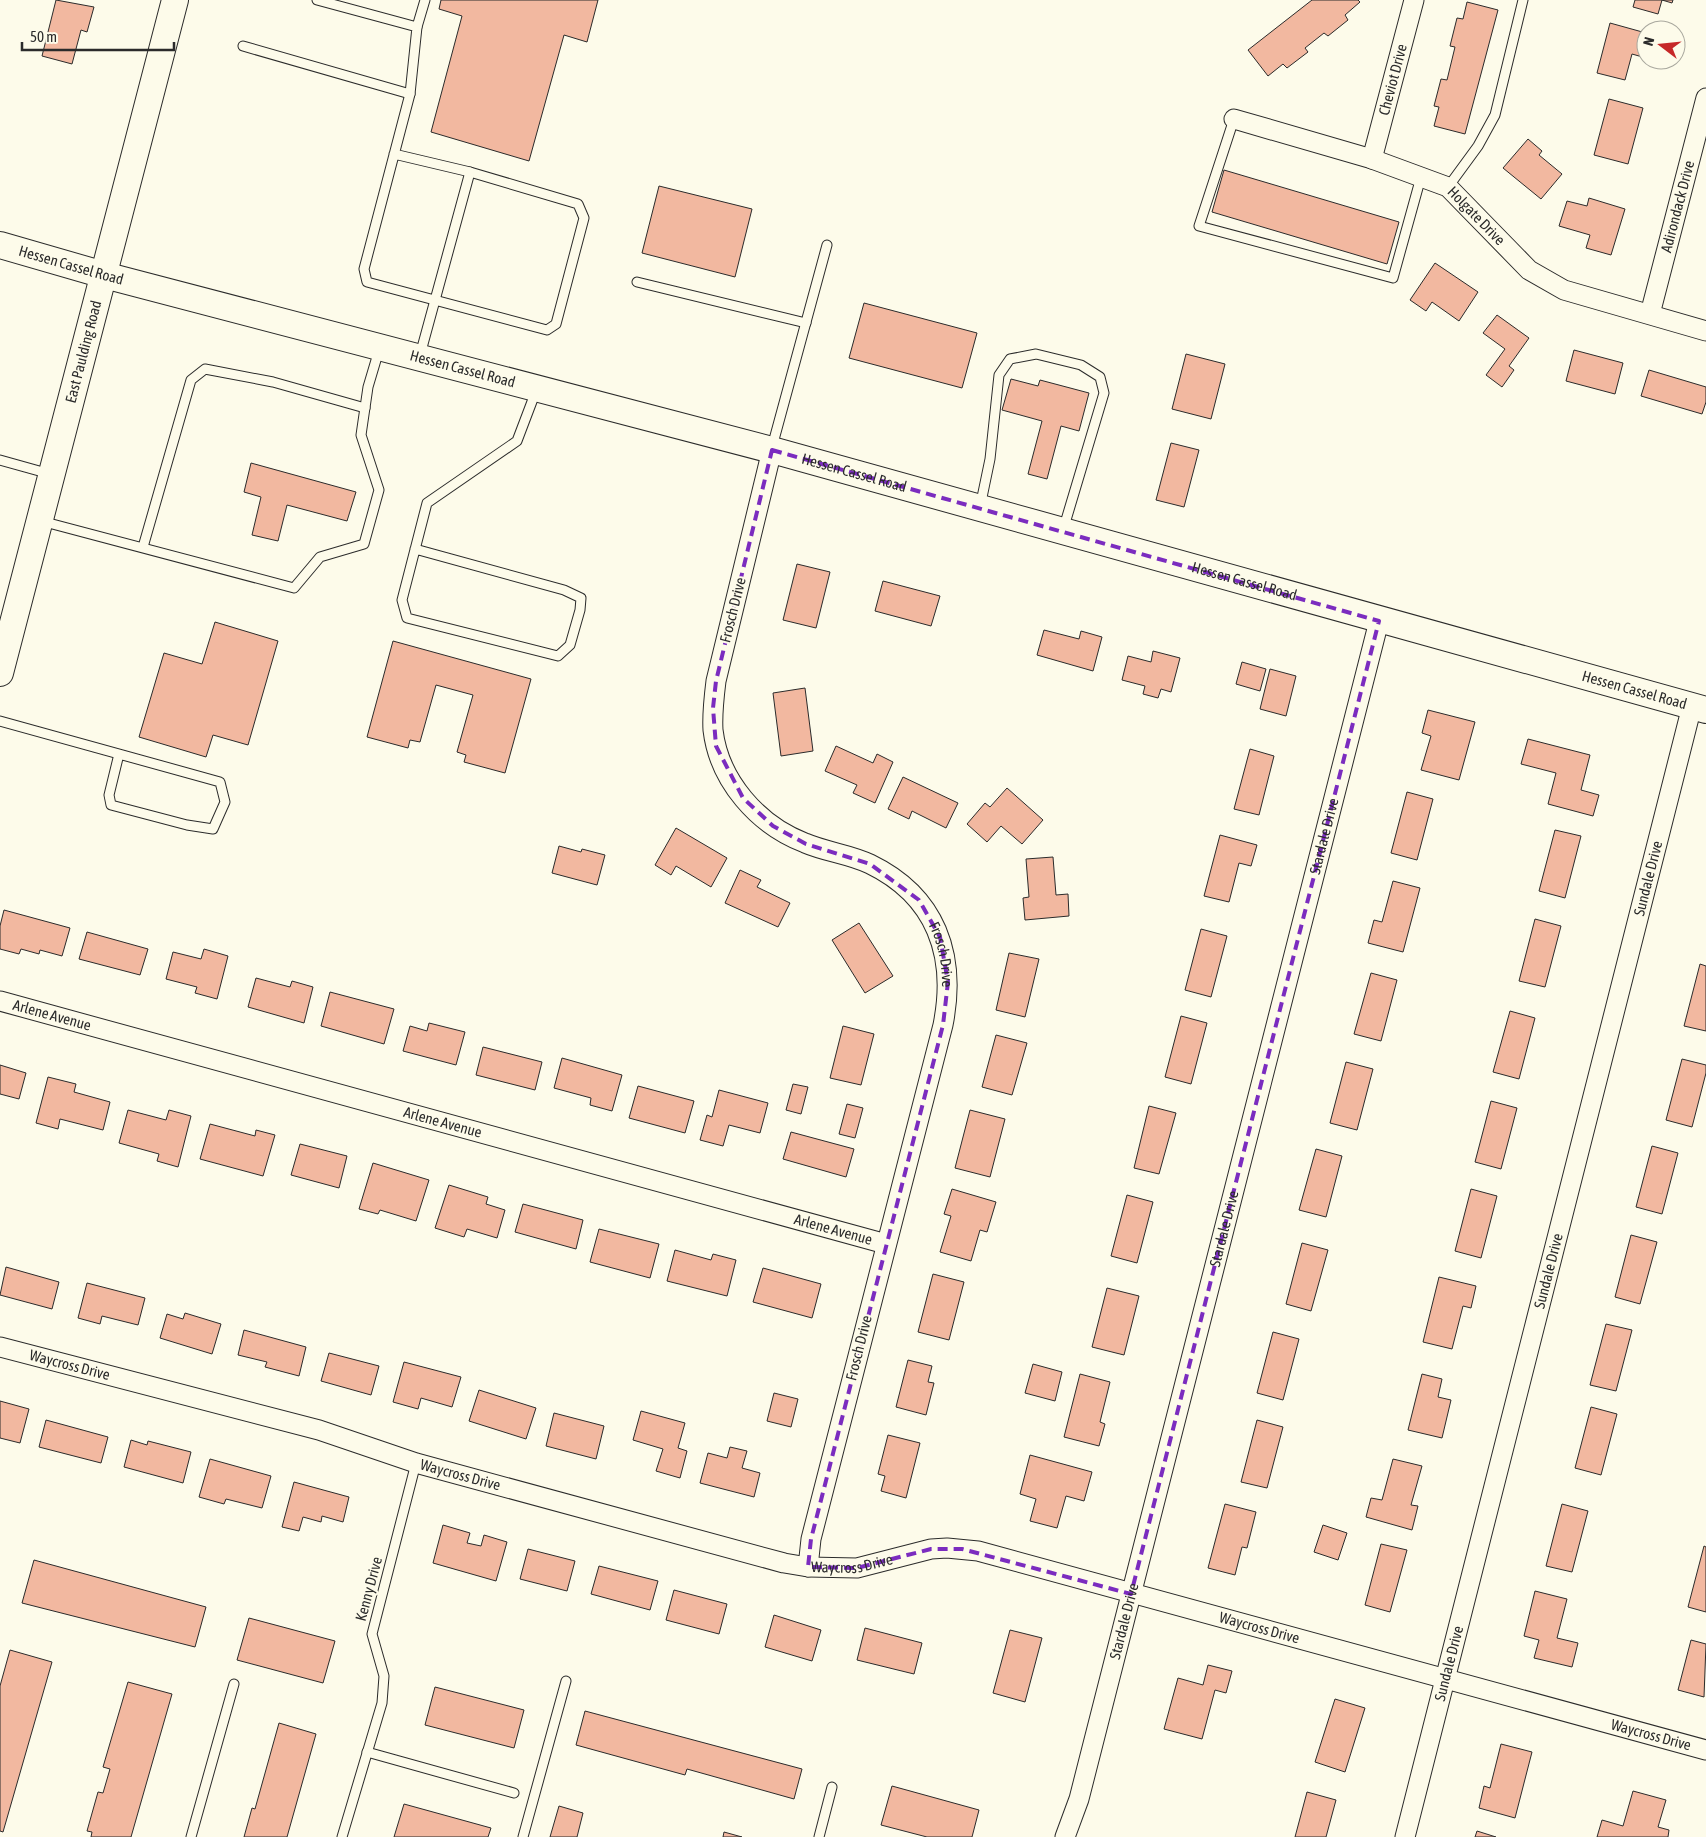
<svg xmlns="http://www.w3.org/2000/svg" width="1706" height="1837" viewBox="0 0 1706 1837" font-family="'Asap Condensed',sans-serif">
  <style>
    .building { fill: #f2b8a0; stroke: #2b2b2b }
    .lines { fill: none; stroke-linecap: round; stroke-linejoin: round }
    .service-casing { stroke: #2b2b2b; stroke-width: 11 }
    .minor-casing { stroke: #2b2b2b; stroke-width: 21 }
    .secondary-casing { stroke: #2b2b2b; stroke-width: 28 }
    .service { stroke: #fdfbea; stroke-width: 9 }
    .minor { stroke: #fdfbea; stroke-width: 19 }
    .secondary { stroke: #fdfbea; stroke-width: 26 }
    .marked { fill: none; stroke: #7b2cbf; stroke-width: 4; stroke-dasharray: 10 6; stroke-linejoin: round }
    .labels { text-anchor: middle; stroke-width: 4; stroke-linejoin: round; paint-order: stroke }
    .street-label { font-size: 15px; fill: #2b2b2b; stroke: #fdfbea }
  </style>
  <rect width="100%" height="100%" fill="#fdfbea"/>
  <g class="building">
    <polygon points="56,0 94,7 87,32 81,30 72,64 42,56"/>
    <polygon points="441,0 598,0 587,42 564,35 529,161 431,132 462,16 439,9"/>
    <polygon points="1312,0 1358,0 1360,2 1345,15 1348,20 1328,36 1324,33 1305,48 1308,52 1287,68 1283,64 1268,76 1248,50"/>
    <polygon points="1635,0 1673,0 1672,3 1662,0 1658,14 1633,7"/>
    <polygon points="1467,2 1498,10 1465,134 1434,126 1439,107 1434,106 1441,79 1447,80 1455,47 1450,46 1457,18 1463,19"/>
    <polygon points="1610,23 1646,33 1646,58 1632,54 1625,80 1597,73"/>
    <polygon points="1609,99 1643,108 1628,164 1594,155"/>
    <polygon points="1528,139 1542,151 1539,155 1562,174 1541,199 1503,168"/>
    <polygon points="1224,170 1399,222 1387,264 1212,212"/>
    <polygon points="659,186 752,209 735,277 642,253"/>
    <polygon points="1589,198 1625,209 1611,255 1586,248 1590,235 1559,226 1567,201 1587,206"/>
    <polygon points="1435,263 1478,292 1459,321 1432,302 1426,311 1410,300"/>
    <polygon points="864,303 977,333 962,388 849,358"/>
    <polygon points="1497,315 1529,338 1509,366 1514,370 1502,387 1486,375 1505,349 1483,333"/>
    <polygon points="1574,350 1623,363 1615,394 1566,381"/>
    <polygon points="1186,354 1225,364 1211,419 1172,409"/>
    <polygon points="1649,370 1706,387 1706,402 1702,414 1641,396"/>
    <polygon points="1011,379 1038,386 1040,380 1089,393 1079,431 1061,426 1047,479 1028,474 1042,421 1002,410"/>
    <polygon points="1171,443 1199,450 1184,507 1156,500"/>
    <polygon points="251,463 356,492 347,521 287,505 278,541 252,535 261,497 244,492"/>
    <polygon points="797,564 830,572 816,628 783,620"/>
    <polygon points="883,581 940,596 931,626 875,611"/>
    <polygon points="215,622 278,641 248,745 213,735 206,757 139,737 164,653 202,664"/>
    <polygon points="1044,630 1079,639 1081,631 1102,637 1093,671 1037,655"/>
    <polygon points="393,641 531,679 505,773 464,762 466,755 457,752 473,695 436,685 420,742 410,740 408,748 367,737"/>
    <polygon points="1153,651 1180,658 1171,692 1161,689 1158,698 1143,694 1145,686 1122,680 1128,656 1151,662"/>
    <polygon points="1242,662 1266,669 1260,691 1236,684"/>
    <polygon points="1270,669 1296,676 1286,716 1260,709"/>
    <polygon points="805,688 813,751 781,756 773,693"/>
    <polygon points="1428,710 1475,722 1459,780 1421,770 1431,736 1422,733"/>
    <polygon points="1528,739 1590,755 1581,790 1599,795 1593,816 1548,804 1556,773 1521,764"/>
    <polygon points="836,746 873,763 877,754 893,762 875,803 853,793 857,785 825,771"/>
    <polygon points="1250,749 1274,756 1259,815 1234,809"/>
    <polygon points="903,777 958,803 946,828 912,811 909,819 888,809"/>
    <polygon points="1007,788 1043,820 1022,844 1001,826 987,842 967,824 985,803 990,807"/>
    <polygon points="1407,792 1433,799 1417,860 1391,853"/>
    <polygon points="676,828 727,858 711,887 676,866 671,875 655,865"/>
    <polygon points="1555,830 1581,836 1565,898 1539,891"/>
    <polygon points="1220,835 1257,845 1251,866 1239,863 1229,902 1204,896"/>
    <polygon points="559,846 581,852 582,849 605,855 597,885 552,873"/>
    <polygon points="1053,857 1056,895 1068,894 1069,916 1025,920 1023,898 1029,897 1026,859"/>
    <polygon points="740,870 761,880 757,887 790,903 778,927 725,903"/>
    <polygon points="1393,881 1420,888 1403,952 1368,943 1374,920 1382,922"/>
    <polygon points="4,910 70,928 62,956 40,950 39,954 21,949 19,954 0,949 0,926"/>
    <polygon points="1535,919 1561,926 1545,987 1519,981"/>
    <polygon points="859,923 893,976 865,993 832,940"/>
    <polygon points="1201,929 1227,936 1211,997 1185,990"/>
    <polygon points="87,932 148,949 140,975 79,959"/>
    <polygon points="204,949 228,956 217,999 195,993 197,987 166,979 173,952 201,959"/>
    <polygon points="1009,953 1039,959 1025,1017 996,1010"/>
    <polygon points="1700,964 1706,966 1706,1031 1684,1026"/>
    <polygon points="1371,973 1397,980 1381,1041 1354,1034"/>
    <polygon points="256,978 290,987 292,981 313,987 304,1023 248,1007"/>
    <polygon points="330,992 394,1009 384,1044 321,1026"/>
    <polygon points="1510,1011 1535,1018 1519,1079 1493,1072"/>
    <polygon points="1181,1016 1207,1023 1191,1084 1165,1077"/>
    <polygon points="429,1023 465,1032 456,1065 403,1051 410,1026 427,1031"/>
    <polygon points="843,1026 874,1034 861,1085 830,1078"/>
    <polygon points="996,1035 1027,1043 1012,1095 982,1087"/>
    <polygon points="483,1047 542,1062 535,1090 476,1075"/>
    <polygon points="562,1058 622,1075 612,1111 590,1105 591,1098 554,1088"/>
    <polygon points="1682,1059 1706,1065 1706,1073 1692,1127 1666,1120"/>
    <polygon points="1346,1062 1373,1069 1357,1130 1330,1123"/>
    <polygon points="0,1065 26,1073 19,1099 0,1094"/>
    <polygon points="48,1077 76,1084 74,1092 110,1102 103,1130 60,1119 58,1129 36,1123"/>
    <polygon points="793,1084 808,1087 801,1114 786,1110"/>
    <polygon points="638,1086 694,1101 685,1133 629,1118"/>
    <polygon points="719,1090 768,1103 760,1133 729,1125 723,1146 700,1140 707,1115 712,1117"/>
    <polygon points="1491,1101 1517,1108 1501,1169 1475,1162"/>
    <polygon points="847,1104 863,1108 855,1138 839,1134"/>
    <polygon points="1149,1106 1176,1113 1159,1174 1134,1168"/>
    <polygon points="128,1110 166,1120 169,1110 191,1116 178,1167 157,1161 159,1154 119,1143"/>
    <polygon points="970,1110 1005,1119 990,1177 955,1168"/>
    <polygon points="210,1124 255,1136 256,1130 275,1135 263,1176 200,1159"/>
    <polygon points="791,1132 854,1149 846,1177 783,1159"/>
    <polygon points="300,1144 347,1156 339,1188 291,1175"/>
    <polygon points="1652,1146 1678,1153 1662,1214 1636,1207"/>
    <polygon points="1316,1149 1342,1156 1326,1217 1299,1210"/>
    <polygon points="373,1163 429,1180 416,1221 380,1210 378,1214 359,1209"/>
    <polygon points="449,1185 488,1197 486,1204 505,1210 497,1238 467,1229 464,1237 435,1228"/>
    <polygon points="952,1189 996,1202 987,1232 980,1230 971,1261 940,1252 951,1216 944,1214"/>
    <polygon points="1471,1189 1497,1196 1481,1258 1455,1251"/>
    <polygon points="1127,1195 1153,1202 1137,1263 1111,1256"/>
    <polygon points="523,1204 583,1220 576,1249 515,1232"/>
    <polygon points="599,1229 659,1244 650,1278 590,1262"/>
    <polygon points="1631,1235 1657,1242 1640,1304 1615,1297"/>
    <polygon points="1302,1243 1328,1250 1311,1311 1286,1304"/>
    <polygon points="675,1250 711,1260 713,1254 736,1260 727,1296 667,1281"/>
    <polygon points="6,1267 59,1282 52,1309 0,1295"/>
    <polygon points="763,1268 821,1284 812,1318 753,1302"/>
    <polygon points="933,1274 964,1282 949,1340 918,1332"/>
    <polygon points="1439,1277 1476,1286 1471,1308 1463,1306 1452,1349 1423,1342"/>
    <polygon points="87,1283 145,1298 138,1325 102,1316 100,1324 78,1318"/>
    <polygon points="1107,1288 1139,1296 1124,1355 1092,1347"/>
    <polygon points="185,1313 221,1324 212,1354 160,1338 167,1314 183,1319"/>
    <polygon points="1606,1324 1632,1330 1616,1391 1590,1385"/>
    <polygon points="244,1330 306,1347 299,1376 265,1367 267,1362 238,1355"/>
    <polygon points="1273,1332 1299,1339 1283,1400 1257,1393"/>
    <polygon points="329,1353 379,1366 371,1395 321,1381"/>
    <polygon points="908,1360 932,1366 928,1382 934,1383 926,1415 896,1407"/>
    <polygon points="404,1362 461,1377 452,1407 421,1398 418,1409 393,1402"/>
    <polygon points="1033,1364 1062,1372 1055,1401 1025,1393"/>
    <polygon points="1080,1374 1110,1382 1100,1422 1105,1424 1099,1446 1064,1437"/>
    <polygon points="1422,1374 1442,1379 1438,1397 1451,1400 1442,1438 1408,1430"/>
    <polygon points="479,1390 536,1408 526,1439 469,1421"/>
    <polygon points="774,1393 798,1399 791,1427 767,1421"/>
    <polygon points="0,1401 29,1409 20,1443 0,1438"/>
    <polygon points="1591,1407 1617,1414 1601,1475 1575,1468"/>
    <polygon points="641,1411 685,1423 678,1448 687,1451 680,1478 656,1471 663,1449 633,1440"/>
    <polygon points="554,1413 604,1426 596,1459 546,1446"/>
    <polygon points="46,1420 108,1437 101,1463 39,1447"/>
    <polygon points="1257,1420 1283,1427 1267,1488 1241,1482"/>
    <polygon points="888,1435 920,1443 906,1498 881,1491 885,1476 878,1474"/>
    <polygon points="131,1440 147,1445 148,1441 191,1452 183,1483 124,1467"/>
    <polygon points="730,1447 747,1451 742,1468 760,1473 754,1497 700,1483 708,1453 727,1458"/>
    <polygon points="1030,1455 1092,1472 1084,1501 1066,1496 1057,1528 1030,1521 1036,1499 1020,1494"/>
    <polygon points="210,1459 271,1476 262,1508 226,1499 224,1504 199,1497"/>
    <polygon points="1393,1459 1422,1466 1411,1505 1418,1506 1412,1530 1366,1517 1371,1498 1382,1500"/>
    <polygon points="294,1482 349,1497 343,1522 322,1516 321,1522 303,1517 299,1531 282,1527"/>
    <polygon points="1225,1504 1256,1512 1247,1548 1242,1547 1235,1575 1208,1568"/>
    <polygon points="1562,1504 1588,1511 1572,1572 1546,1566"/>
    <polygon points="443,1525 470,1533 467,1543 481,1546 484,1535 507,1542 496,1581 433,1563"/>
    <polygon points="1323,1525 1347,1533 1338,1560 1314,1552"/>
    <polygon points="1381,1544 1407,1550 1390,1612 1365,1605"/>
    <polygon points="1704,1546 1706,1547 1706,1612 1688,1607"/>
    <polygon points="528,1549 575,1561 567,1591 520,1579"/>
    <polygon points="34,1560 206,1607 195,1647 22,1603"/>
    <polygon points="599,1566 658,1581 650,1610 591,1594"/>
    <polygon points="674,1590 727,1604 719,1634 666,1620"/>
    <polygon points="1535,1591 1567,1599 1557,1638 1578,1643 1572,1667 1534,1658 1539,1640 1524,1636"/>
    <polygon points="774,1615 821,1630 812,1661 765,1647"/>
    <polygon points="249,1618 335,1641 323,1683 237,1660"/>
    <polygon points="865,1628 922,1643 914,1674 857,1660"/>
    <polygon points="1010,1630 1042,1638 1025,1702 993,1693"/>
    <polygon points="1691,1640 1706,1644 1704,1697 1678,1690"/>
    <polygon points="10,1650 52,1662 3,1832 0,1831 0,1686"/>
    <polygon points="1208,1665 1232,1671 1226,1693 1215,1690 1202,1739 1164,1729 1178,1678 1203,1685"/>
    <polygon points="128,1682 172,1694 131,1837 91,1837 92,1832 87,1831 98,1792 103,1793 110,1769 103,1767"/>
    <polygon points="435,1687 524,1710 514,1748 425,1725"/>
    <polygon points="1335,1699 1365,1708 1345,1772 1315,1762"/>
    <polygon points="585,1711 802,1769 794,1799 687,1769 685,1775 576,1745"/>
    <polygon points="279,1723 316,1734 287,1837 244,1837 252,1808 255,1809"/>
    <polygon points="1501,1744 1532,1752 1515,1818 1479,1808 1484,1786 1490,1788"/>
    <polygon points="892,1786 979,1810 972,1837 927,1837 881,1825"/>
    <polygon points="1633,1791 1666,1800 1658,1827 1669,1830 1668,1837 1597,1837 1602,1820 1623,1826"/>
    <polygon points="1307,1792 1336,1800 1326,1837 1295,1837"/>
    <polygon points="404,1804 491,1828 488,1837 394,1837"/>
    <polygon points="559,1806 583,1813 577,1837 550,1837"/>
    <polygon points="1477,1831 1496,1837 1475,1837"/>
    <polygon points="724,1832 742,1837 723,1837"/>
  </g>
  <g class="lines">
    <defs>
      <g id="service">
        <polyline points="317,0 417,27 410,94 364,269 367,282 547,330 556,324 584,218 578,204 470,172 394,154"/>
        <polyline points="417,27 425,0"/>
        <polyline points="243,46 410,94"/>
        <polyline points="1234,119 1199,226 1393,278 1421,177"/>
        <polyline points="1448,187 1478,146 1495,115 1523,0"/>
        <polyline points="637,282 806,323"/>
        <polyline points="420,355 470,172"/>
        <polyline points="772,447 827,245"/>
        <polyline points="0,460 50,474"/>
        <polyline points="980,507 990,459 999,375 1010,359 1036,354 1081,365 1100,377 1104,393 1063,530"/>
        <polyline points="41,521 294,588 320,557 364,544 379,490 361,435 368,387 379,350"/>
        <polyline points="143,547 191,380 205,369 273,382 365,408"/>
        <polyline points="415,549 564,590 581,598 580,610 570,645 558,656 407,618 402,600 427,503 517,441 536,391"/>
        <polyline points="0,721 220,782 225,802 213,829 187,825 111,805 109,795 119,754"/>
        <polyline points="367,1752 514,1793"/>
        <polyline points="191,1837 234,1684"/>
        <polyline points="342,1837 382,1703 384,1676 372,1634 416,1463"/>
        <polyline points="523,1837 566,1681"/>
        <polyline points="819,1837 832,1787"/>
      </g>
      <g id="minor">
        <path id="s1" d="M1234 119 1372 159 1448 187 1529 270 1564 290 1706 331"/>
        <path id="s2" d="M1372 159 1414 0"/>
        <path id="s3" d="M1650 314 1706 98"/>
        <path id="s4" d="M772 450 716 681C714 697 712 714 713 730 719 781 758 825 805 843 826 852 849 854 870 864 936 896 957 955 943 1025L811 1539 808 1567"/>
        <path id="s5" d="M0 1001 886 1244"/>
        <path id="s6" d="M0 1347 319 1430 416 1463 784 1563 808 1567 857 1568 931 1549 947 1548 978 1551 1706 1750"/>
        <path id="s7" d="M1065 1837 1079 1799 1379 621"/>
        <path id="s8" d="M1405 1837 1692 706"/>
      </g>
      <g id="secondary">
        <path id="s9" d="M0 245 104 275 772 450 1706 710"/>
        <path id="s10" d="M0 673 175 0"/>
      </g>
    </defs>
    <use href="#service" class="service-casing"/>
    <use href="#minor" class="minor-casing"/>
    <use href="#secondary" class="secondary-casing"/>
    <use href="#service" class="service"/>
    <use href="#minor" class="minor"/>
    <use href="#secondary" class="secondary"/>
  </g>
  <path class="marked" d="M772 450 1379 621 1131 1594 962 1549H931L857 1568 808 1567 811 1539 943 1025 948 982 940 937 919 900 870 864 806 844 773 826 743 798 716 746 713 708 716 681Z"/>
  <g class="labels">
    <g class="street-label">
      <text dy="5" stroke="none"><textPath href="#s2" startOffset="82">Cheviot Drive</textPath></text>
      <text dy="5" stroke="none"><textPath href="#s3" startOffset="111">Adirondack Drive</textPath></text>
      <text dy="5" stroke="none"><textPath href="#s1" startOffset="265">Holgate Drive</textPath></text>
      <text dy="5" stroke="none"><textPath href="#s9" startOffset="74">Hessen Cassel Road</textPath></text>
      <text dy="5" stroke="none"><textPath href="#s10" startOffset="332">East Paulding Road</textPath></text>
      <text dy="5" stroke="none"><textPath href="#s9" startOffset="479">Hessen Cassel Road</textPath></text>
      <text dy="5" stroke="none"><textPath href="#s9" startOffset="884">Hessen Cassel Road</textPath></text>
      <text dy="5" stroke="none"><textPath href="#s9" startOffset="1289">Hessen Cassel Road</textPath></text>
      <text transform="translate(733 610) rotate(-76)" y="5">Frosch Drive</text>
      <text dy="5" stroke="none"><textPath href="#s9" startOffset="1694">Hessen Cassel Road</textPath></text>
      <text dy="5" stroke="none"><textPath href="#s7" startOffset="1034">Stardale Drive</textPath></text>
      <text dy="5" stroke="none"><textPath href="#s8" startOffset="989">Sundale Drive</textPath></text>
      <text dy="5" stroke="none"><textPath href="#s4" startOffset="629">Frosch Drive</textPath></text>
      <text dy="5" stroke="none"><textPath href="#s5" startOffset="54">Arlene Avenue</textPath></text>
      <text dy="5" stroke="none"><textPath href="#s5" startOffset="459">Arlene Avenue</textPath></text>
      <text dy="5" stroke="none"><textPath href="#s5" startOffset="864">Arlene Avenue</textPath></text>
      <text dy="5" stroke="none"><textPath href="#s7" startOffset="629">Stardale Drive</textPath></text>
      <text dy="5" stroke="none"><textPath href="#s8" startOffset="584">Sundale Drive</textPath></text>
      <text transform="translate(859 1348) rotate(-76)" y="5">Frosch Drive</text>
      <text dy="5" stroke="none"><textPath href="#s6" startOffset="72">Waycross Drive</textPath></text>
      <text dy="5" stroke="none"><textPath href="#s6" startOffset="478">Waycross Drive</textPath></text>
      <text dy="5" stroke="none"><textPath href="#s6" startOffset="882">Waycross Drive</textPath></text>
      <text transform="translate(369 1589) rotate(-75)" y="5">Kenny Drive</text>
      <text dy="5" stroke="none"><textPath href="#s7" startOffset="224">Stardale Drive</textPath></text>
      <text dy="5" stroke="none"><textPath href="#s6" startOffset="1302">Waycross Drive</textPath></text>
      <text dy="5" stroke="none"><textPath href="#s8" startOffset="179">Sundale Drive</textPath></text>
      <text dy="5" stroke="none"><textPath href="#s6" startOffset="1708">Waycross Drive</textPath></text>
    </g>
  </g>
  <g transform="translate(1661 45) rotate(286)"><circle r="24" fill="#fdfbea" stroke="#a9a89e"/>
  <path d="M0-4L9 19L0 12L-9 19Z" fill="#c62828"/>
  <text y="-8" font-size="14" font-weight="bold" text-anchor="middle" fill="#2b2b2b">N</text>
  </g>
  <path d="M22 42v8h152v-8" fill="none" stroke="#2b2b2b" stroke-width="2.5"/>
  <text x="30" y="42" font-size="15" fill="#2b2b2b" stroke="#fdfbea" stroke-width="4" paint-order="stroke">50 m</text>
</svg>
